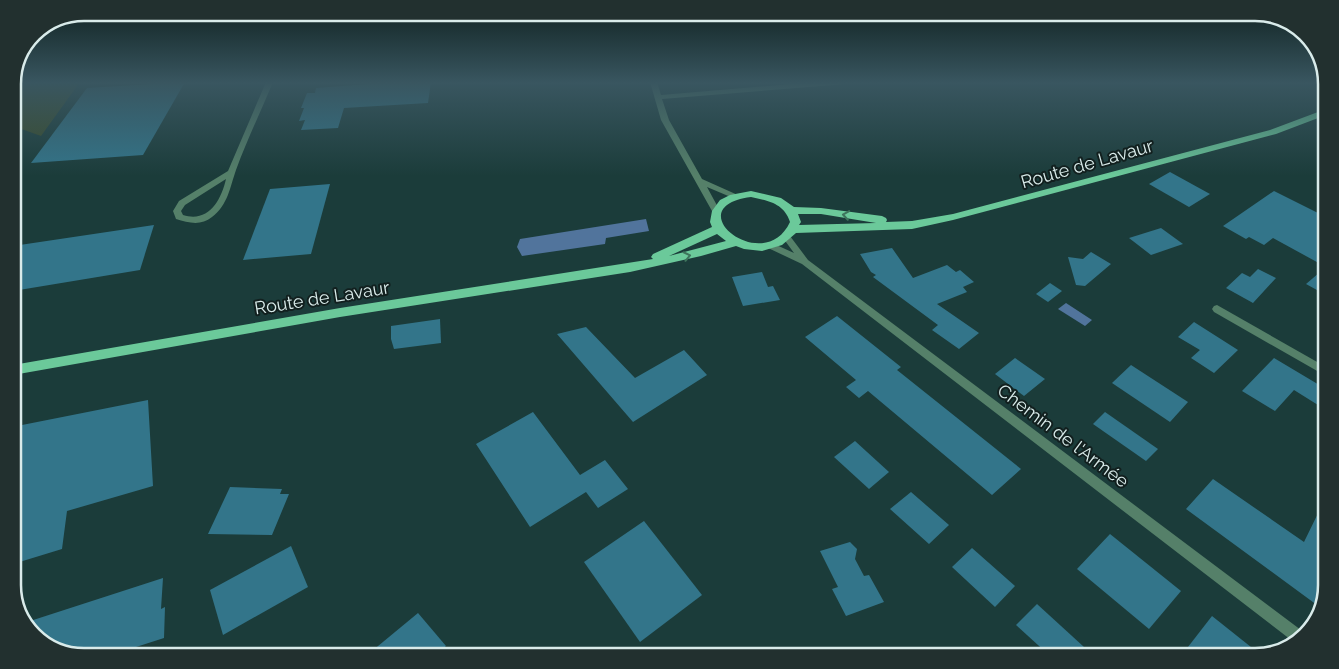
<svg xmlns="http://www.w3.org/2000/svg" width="1339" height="669" viewBox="0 0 1339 669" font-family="Raleway,sans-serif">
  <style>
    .green { fill: #3a4b28 }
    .water { fill: #51749c }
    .building { fill: #33758a }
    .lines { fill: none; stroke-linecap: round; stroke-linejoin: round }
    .street { fill: #558069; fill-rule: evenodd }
    .primary { fill: #6bc99a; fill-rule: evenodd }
    .oneway { stroke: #3e745c }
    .labels { text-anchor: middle; stroke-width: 4; stroke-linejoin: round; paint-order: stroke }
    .street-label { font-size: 18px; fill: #d9ebea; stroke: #12201f }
    .rim { fill: none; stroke: #d9ebea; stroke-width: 2.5 }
  </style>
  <rect width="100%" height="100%" fill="#1b3c3a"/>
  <polygon class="green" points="13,82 80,82 41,136 13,126"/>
  <g class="water">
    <polygon points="646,219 649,231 606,238 605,244 522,256 517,247 520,239"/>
    <polygon points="1066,303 1092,320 1085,326 1058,309"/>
  </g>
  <g class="building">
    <polygon points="185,82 143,155 31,163 87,88"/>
    <polygon points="395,82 431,82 428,103 344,108 338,128 301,130 305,120 299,121 304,108 301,108 307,93 315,93 316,88"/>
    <polygon points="1170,172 1210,194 1189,207 1149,184"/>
    <polygon points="330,184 311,254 243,260 270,189"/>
    <polygon points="1274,191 1326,217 1326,295 1306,284 1326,267 1273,238 1264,245 1249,237 1246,239 1223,226"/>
    <polygon points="154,225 140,270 13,291 13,246"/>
    <polygon points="1161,228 1183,244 1151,255 1129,238"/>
    <polygon points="892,248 913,278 947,265 956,272 960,270 974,282 963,287 967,292 937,304 979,333 959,349 932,330 938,325 873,277 876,275 871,272 860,254"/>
    <polygon points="1091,252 1111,264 1085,286 1076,285 1068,257 1083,259"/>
    <polygon points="1258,269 1276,278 1253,303 1226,288 1242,273 1250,277"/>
    <polygon points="762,272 768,287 773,286 780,300 743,306 732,277"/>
    <polygon points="1050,283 1062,291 1048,302 1036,294"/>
    <polygon points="837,316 901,367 897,370 1021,469 992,495 868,391 859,398 846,387 856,380 805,337"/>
    <polygon points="440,319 441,343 394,349 391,339 391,326"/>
    <polygon points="1194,322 1238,350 1214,373 1191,358 1200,350 1178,337"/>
    <polygon points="586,327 635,378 684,350 707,375 633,422 557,334"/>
    <polygon points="1015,358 1045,379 1024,396 995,374"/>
    <polygon points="1274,358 1326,389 1326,410 1294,390 1275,411 1242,391"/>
    <polygon points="1131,365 1188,402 1170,422 1112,383"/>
    <polygon points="148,400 153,486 67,511 62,549 13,564 13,445 17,426"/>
    <polygon points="533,412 580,475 605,460 628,489 598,508 586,492 530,527 476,444"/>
    <polygon points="1105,412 1158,449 1146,461 1093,424"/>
    <polygon points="855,441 889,472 869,489 834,457"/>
    <polygon points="1213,479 1304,542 1326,497 1326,585 1321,608 1186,509"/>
    <polygon points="230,487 282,489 280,494 289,494 272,535 208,534"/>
    <polygon points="911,492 949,525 929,544 890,509"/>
    <polygon points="644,521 702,595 640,642 584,562"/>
    <polygon points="1110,534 1181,591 1149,629 1077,569"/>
    <polygon points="850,542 857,549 855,559 864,576 869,575 884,602 846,616 832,589 838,587 820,551"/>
    <polygon points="291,546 308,587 223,635 210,590"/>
    <polygon points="972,548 1015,586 995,607 952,567"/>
    <polygon points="163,578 161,609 165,607 164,638 108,656 84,656 53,649 24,623"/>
    <polygon points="1037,604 1084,647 1076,656 1050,656 1016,625"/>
    <polygon points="418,613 446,646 434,656 366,656"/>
    <polygon points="1212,616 1261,655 1181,656"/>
  </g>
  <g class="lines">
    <g class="street">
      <path d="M266 82H273C261 111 247 140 236 170 230 187 228 205 212 217 201 226 189 223 176 219L173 211 179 201 228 171ZM226 179C221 201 208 223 183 215L181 211 185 205Z"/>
      <polygon points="650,82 657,82 661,95 816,82 849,82 846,84 662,99 669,120 702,179 740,196 736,199 733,198 707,187 720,211 716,214 712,211 661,120"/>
      <polygon points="787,235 790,236 808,260 1305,633 1295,643 802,264 766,247 765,245 769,242 772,243 794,253 783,238"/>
      <polygon points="1217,305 1326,367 1326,376 1214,312 1212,309 1214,306"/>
    </g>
    <path class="primary" d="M1326 109V115L1276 134 953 220 912 229 796 233 782 245 762 251 744 249 736 246 701 256 630 272 340 317 13 375V365L340 308 653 259 651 257 653 254 712 227 710 222 712 211 720 200 730 195 751 191 781 198 794 207 821 208 882 216 886 218 887 220 886 222 912 221 953 214 1270 130ZM751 197C768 201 784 203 790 222 764 278 675 207 751 197ZM798 214H821L876 223 799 225 801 222ZM717 234 726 241 669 256Z"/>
  </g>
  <defs><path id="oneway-chevron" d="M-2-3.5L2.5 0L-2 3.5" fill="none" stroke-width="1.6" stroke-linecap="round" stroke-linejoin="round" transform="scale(1.25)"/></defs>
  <g class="oneway">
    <use href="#oneway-chevron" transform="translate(846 215) rotate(-171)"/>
    <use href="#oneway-chevron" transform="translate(687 256) rotate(-12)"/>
  </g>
  <linearGradient id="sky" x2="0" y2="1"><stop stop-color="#0f2120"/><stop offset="0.47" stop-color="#395660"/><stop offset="1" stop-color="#395660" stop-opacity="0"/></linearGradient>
  <rect width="1339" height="176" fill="url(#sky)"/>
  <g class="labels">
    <g class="street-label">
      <text transform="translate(1087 164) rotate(-16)" y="6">Route de Lavaur</text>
      <text transform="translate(322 298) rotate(-9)" y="6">Route de Lavaur</text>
      <text transform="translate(1063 436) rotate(37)" y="6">Chemin de l'Armée</text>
    </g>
  </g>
  <path d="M0 0H1339V669H0ZM84 21H1255A63 63 0 0 1 1318 84V585A63 63 0 0 1 1255 648H84A63 63 0 0 1 21 585V84A63 63 0 0 1 84 21Z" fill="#22302f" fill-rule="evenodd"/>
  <path class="rim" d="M84 21H1255A63 63 0 0 1 1318 84V585A63 63 0 0 1 1255 648H84A63 63 0 0 1 21 585V84A63 63 0 0 1 84 21Z"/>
</svg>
